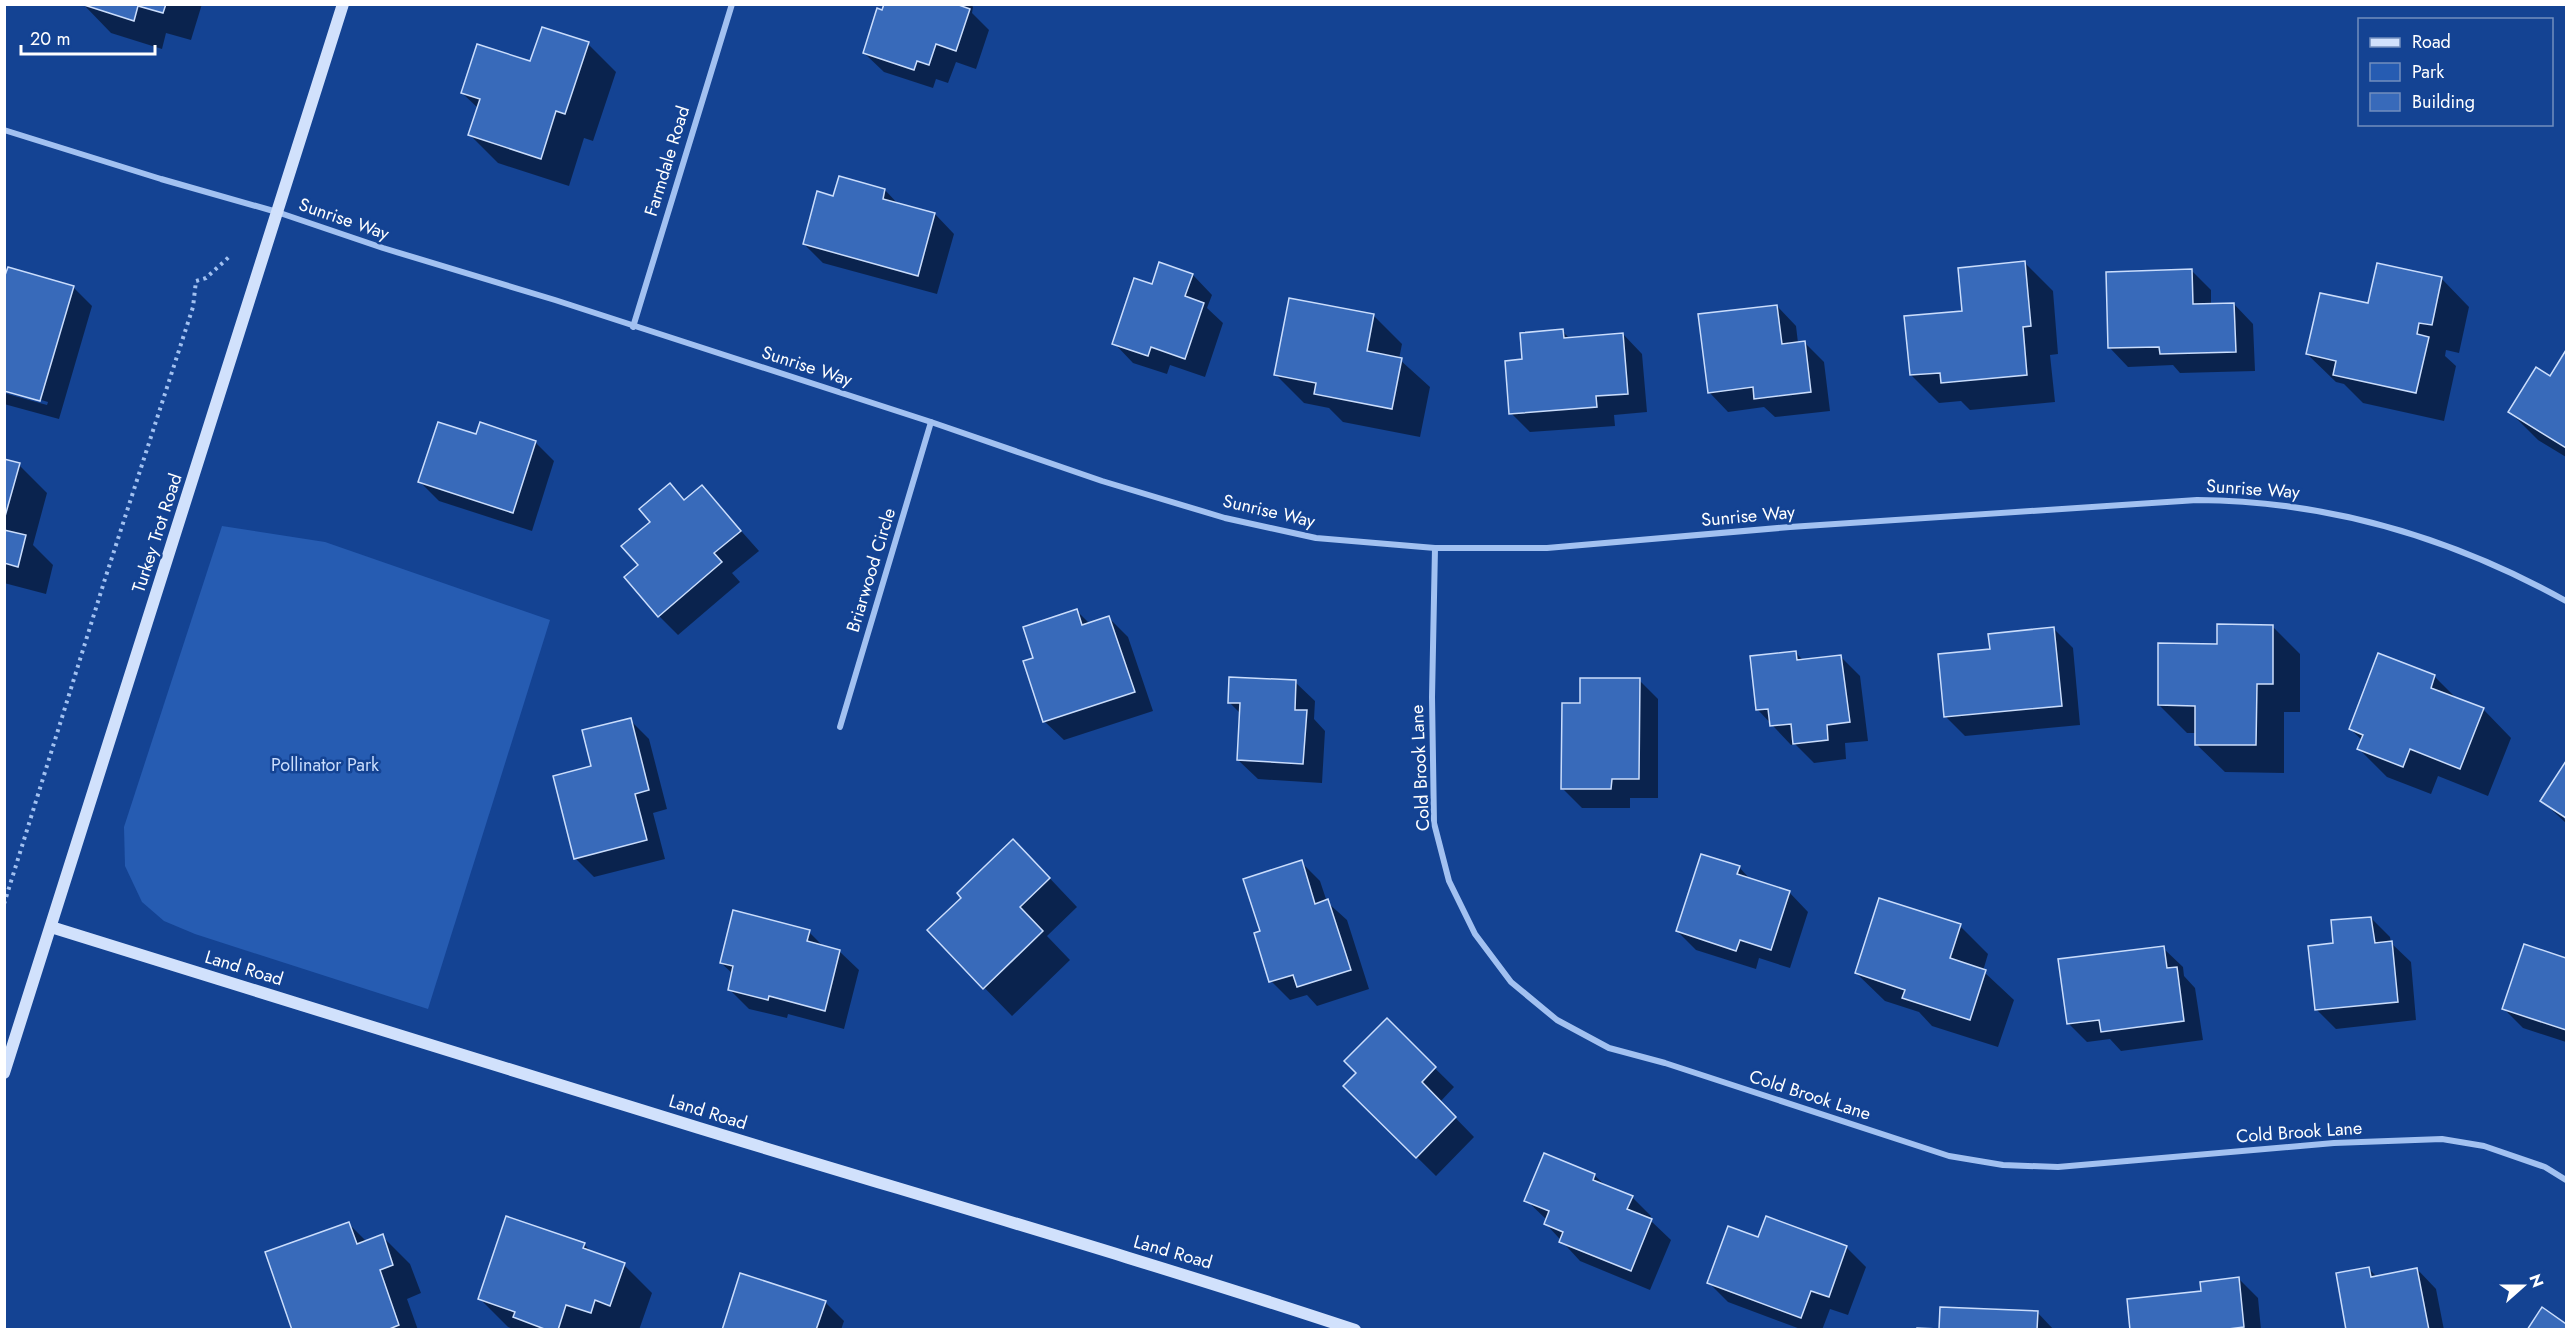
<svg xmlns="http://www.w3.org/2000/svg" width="2571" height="1334" viewBox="0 0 2571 1334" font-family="Jost,sans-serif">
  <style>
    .green { fill: #265cb2 }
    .shadow { fill: #0007 }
    .building { fill: #386aba; stroke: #caddfc; stroke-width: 1.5 }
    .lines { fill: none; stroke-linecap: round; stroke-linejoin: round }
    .path { stroke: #a2c1f1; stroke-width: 4; stroke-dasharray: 3 4.5; stroke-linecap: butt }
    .street { stroke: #a2c1f1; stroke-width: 6 }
    .secondary { stroke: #d1e1fc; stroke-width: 12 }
    .labels { text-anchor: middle; stroke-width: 5; stroke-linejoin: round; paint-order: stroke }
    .street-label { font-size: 18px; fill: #fff; stroke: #144393 }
    .park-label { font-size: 18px; fill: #caddfc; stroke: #144393 }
  </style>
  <rect width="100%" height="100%" fill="#144393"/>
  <polygon class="green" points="222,526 325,542 550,620 428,1009 195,934 164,921 142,902 125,866 124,827"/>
  <g class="shadow">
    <polygon points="83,4 202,4 191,40 166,33 162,49 111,33"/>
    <polygon points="886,4 971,4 973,7 972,13 989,30 976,69 956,62 948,83 936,79 933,88 884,72 864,53"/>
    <polygon points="588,44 616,72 593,141 584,138 569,186 498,163 470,135 478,108 462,93 531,63"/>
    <polygon points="885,190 899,205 935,214 954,234 937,294 823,263 804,244 834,198"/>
    <polygon points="2025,263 2053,291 2058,354 2050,355 2055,402 1970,410 1961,401 1939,403 1911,375 1964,312"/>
    <polygon points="1160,264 1193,275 1212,295 1207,308 1223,323 1205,377 1170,365 1167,374 1133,363 1114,343 1153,286"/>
    <polygon points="2192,271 2211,290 2211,305 2234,304 2253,324 2255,371 2180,373 2173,365 2128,367 2109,347"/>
    <polygon points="2441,278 2469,307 2459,353 2446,350 2445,356 2456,366 2444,421 2363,403 2344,384 2336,382 2307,354 2369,305"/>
    <polygon points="73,287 92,306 59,419 4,404 4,393 47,405 48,402 4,389"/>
    <polygon points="1777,306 1796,326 1798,343 1805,343 1824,362 1830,411 1775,417 1764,407 1728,412 1709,392"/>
    <polygon points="1374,316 1402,344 1399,359 1430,387 1420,437 1343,422 1329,408 1304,403 1276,375"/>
    <polygon points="1562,331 1570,339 1623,334 1642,354 1647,412 1614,415 1615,426 1530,432 1511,413"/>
    <polygon points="2566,353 2566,457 2538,440 2510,412 2551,378"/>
    <polygon points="477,436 535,442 554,461 532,531 439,501 420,482"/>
    <polygon points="4,461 19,465 47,493 33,545 53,565 46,594 4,583"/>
    <polygon points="670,485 686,501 702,487 759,551 732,573 740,582 678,635 659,616 640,566 652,522"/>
    <polygon points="1077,611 1090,624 1109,618 1128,637 1153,711 1064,740 1044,721 1035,659"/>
    <polygon points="2272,626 2300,654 2300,712 2284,712 2284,773 2225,772 2196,744 2196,733 2187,733 2159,705 2218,645"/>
    <polygon points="2054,629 2073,648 2080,725 1965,736 1946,717"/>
    <polygon points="1796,653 1804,661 1841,657 1860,676 1868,741 1845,743 1846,759 1814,763 1795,744 1791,745 1758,710"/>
    <polygon points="2434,676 2458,700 2483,709 2511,738 2488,796 2438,776 2431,794 2387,777 2359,749 2362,740 2350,729"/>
    <polygon points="1639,680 1658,699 1658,798 1630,798 1630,808 1582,808 1563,789 1582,705"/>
    <polygon points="1295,682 1315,701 1314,719 1325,731 1322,783 1258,779 1238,760 1241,714 1229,702"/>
    <polygon points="630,720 649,739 667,809 653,813 665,859 594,877 575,858 593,767"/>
    <polygon points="2566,763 2566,816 2562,813 2566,823 2542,801"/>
    <polygon points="1301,862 1320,881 1327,902 1347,920 1369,989 1317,1006 1307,995 1290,1000 1271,981 1262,932"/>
    <polygon points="1739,867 1751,880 1789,892 1808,912 1790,968 1759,958 1756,969 1696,950 1677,931"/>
    <polygon points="1041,869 1077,907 1047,936 1070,960 1012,1016 929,931"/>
    <polygon points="2371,918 2390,937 2391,943 2411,962 2416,1020 2336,1029 2316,1009 2335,945"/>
    <polygon points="1960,926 1988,954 1983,971 2014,1000 1998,1047 1932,1026 1919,1012 1885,1001 1856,973"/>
    <polygon points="809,932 824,947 839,951 859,970 844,1029 788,1014 787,1018 749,1009 729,989 733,974 721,963"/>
    <polygon points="2524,946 2566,959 2566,1042 2523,1028 2504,1009"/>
    <polygon points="2163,948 2183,967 2184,976 2195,988 2203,1040 2121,1051 2110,1039 2087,1042 2068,1023"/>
    <polygon points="1387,1021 1454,1087 1440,1102 1474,1137 1436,1176 1345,1086 1358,1073"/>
    <polygon points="1594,1175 1606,1186 1632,1197 1651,1216 1650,1220 1671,1240 1650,1290 1580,1261 1546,1224 1547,1220 1526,1200"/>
    <polygon points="1767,1218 1847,1248 1866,1267 1848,1315 1830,1309 1822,1330 1803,1330 1728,1302 1709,1283 1759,1238"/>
    <polygon points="349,1224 367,1242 382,1236 410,1264 421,1293 407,1299 418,1330 294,1330"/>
    <polygon points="584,1244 593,1254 624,1265 652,1293 639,1330 623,1328 622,1330 516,1330 508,1327 480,1299"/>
    <polygon points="2368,1268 2377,1277 2417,1269 2436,1289 2444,1330 2348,1330"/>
    <polygon points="2239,1279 2258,1298 2261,1330 2132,1330 2203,1293"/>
    <polygon points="825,1302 844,1321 841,1330 723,1330"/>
    <polygon points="2037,1312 2054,1330 1941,1330"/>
  </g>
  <g class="building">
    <polygon points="81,4 166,4 163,13 138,6 134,21"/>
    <polygon points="884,4 956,4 970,9 956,51 936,44 929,65 917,61 914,70 863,53 877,8 882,10"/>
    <polygon points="542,27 589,42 565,114 556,111 541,159 468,135 480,99 461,93 477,44 530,61"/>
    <polygon points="839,176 885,189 883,199 935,213 918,276 803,244 817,191 833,196"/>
    <polygon points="2025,261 2031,326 2023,327 2027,375 1941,383 1940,373 1910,375 1904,316 1962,311 1958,268"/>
    <polygon points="1159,262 1193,274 1185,296 1204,303 1185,359 1151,347 1148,356 1112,344 1134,278 1152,284"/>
    <polygon points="2377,263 2442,277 2432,325 2419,323 2417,334 2429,337 2416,393 2333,375 2336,361 2306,354 2320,293 2368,303"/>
    <polygon points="8,267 74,286 40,401 4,391 4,278"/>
    <polygon points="2192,269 2193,304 2234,303 2236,352 2160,354 2159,347 2108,348 2106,272"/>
    <polygon points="1289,298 1374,314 1367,351 1402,358 1392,409 1314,394 1316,383 1274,375"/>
    <polygon points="1777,305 1782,344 1805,341 1811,392 1754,399 1753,387 1708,393 1698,314"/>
    <polygon points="1563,329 1564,338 1623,333 1628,394 1596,396 1597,407 1509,414 1505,361 1522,359 1520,333"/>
    <polygon points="2566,350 2566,448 2508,412 2536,367 2550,376"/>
    <polygon points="438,422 476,434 480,422 536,441 513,513 418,482"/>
    <polygon points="4,459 20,463 4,520"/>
    <polygon points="670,483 684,500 702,485 741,531 714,553 722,562 658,617 624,577 638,565 621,546 650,522 639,509"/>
    <polygon points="4,530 26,535 18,567 4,563"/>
    <polygon points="1077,609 1082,625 1109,616 1135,692 1043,722 1023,661 1033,658 1023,627"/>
    <polygon points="2217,624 2273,625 2273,684 2257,684 2256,745 2195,745 2195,706 2158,705 2158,643 2217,644"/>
    <polygon points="2054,627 2062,706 1944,717 1938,654 1990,649 1988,634"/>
    <polygon points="1796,651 1797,660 1841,655 1850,722 1827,725 1828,740 1793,744 1791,724 1770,726 1768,709 1756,710 1750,656"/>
    <polygon points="2378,653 2435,675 2431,688 2484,708 2460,769 2410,749 2403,767 2357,749 2363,735 2349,729"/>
    <polygon points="1229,677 1296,680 1295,710 1307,710 1303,764 1237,760 1240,703 1228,703"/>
    <polygon points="1580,678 1640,678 1639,779 1612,779 1611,789 1561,789 1562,703 1580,703"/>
    <polygon points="631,718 649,790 635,794 647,840 574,859 553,776 591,766 582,730"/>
    <polygon points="2566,761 2566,818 2540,801"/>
    <polygon points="1013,839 1050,878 1020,907 1043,931 983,989 927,930 961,898 957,893"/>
    <polygon points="1701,854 1740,866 1737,874 1790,891 1771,950 1740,940 1736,951 1676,931"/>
    <polygon points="1302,860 1315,904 1328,899 1351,970 1297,987 1293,975 1269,982 1254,933 1260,931 1243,879"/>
    <polygon points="1879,898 1961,924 1950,958 1986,970 1970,1020 1902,998 1905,990 1855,973"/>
    <polygon points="733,910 810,930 807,941 840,950 825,1011 769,996 768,1000 728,990 733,966 720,963"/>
    <polygon points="2371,917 2375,943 2392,941 2398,1002 2315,1010 2308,946 2333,943 2331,920"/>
    <polygon points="2524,944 2566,958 2566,1030 2502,1009"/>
    <polygon points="2164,946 2167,968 2177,967 2184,1021 2101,1032 2099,1020 2067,1024 2058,959"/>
    <polygon points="1387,1018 1436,1067 1422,1082 1456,1117 1416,1158 1343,1086 1356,1073 1344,1061"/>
    <polygon points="1544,1153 1595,1174 1593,1180 1633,1196 1627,1209 1652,1219 1631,1271 1559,1242 1563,1232 1544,1224 1549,1211 1524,1201"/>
    <polygon points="506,1216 585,1243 583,1248 625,1263 610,1306 595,1300 591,1313 566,1305 558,1330 547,1330 513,1317 515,1312 478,1299"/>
    <polygon points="1766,1216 1847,1246 1829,1297 1811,1291 1801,1318 1707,1283 1728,1226 1758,1237"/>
    <polygon points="349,1222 357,1244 383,1234 393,1265 380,1270 399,1325 387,1330 292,1330 265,1252"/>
    <polygon points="2369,1267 2371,1277 2417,1268 2429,1330 2346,1330 2336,1273"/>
    <polygon points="740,1273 826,1301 816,1330 722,1330"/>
    <polygon points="2239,1277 2244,1327 2220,1330 2130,1330 2127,1299 2201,1291 2200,1282"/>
    <polygon points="1940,1307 2038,1311 2037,1330 1917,1330 1917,1328 1939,1329"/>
    <polygon points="2542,1307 2566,1324 2566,1330 2527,1330"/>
  </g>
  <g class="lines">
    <polyline class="path" points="4,904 105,579 193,307 196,281 206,278 230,256"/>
    <g class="street">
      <path d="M4 130 161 179 277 212 383 248 555 300 931 422 1102 481 1225 518 1316 538 1435 548H1547L1790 527 2197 500C2330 501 2451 537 2566 601"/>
      <polyline points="633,327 732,4"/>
      <polyline points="1435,548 1432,697 1434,823 1449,881 1475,934 1511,982 1557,1020 1609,1048 1665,1063 1949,1156 2003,1165 2058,1167 2334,1143 2442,1139 2484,1146 2545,1167 2566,1180"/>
      <polyline points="840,727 931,422"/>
    </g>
    <g class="secondary">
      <path d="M51 927C267 993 483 1063 699 1128 918 1195 1138 1258 1355 1330"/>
      <polyline points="4,1073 343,4"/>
    </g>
  </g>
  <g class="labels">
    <g class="street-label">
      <text transform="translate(667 161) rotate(-73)" y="6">Farmdale Road</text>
      <text transform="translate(344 219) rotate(19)" y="6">Sunrise Way</text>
      <text transform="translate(807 366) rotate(18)" y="6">Sunrise Way</text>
      <text transform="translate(2253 489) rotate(4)" y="6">Sunrise Way</text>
      <text transform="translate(1269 511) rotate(13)" y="6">Sunrise Way</text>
      <text transform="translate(1748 516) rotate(-5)" y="6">Sunrise Way</text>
      <text transform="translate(157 533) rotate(-72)" y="6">Turkey Trot Road</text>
      <text transform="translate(871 570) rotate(-73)" y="6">Briarwood Circle</text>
      <text transform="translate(1420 768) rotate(-93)" y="6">Cold Brook Lane</text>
      <text transform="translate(244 968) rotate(17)" y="6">Land Road</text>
      <text transform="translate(1810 1095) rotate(18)" y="6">Cold Brook Lane</text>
      <text transform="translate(708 1112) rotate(17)" y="6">Land Road</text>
      <text transform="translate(2299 1132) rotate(-4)" y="6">Cold Brook Lane</text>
      <text transform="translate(1173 1252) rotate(16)" y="6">Land Road</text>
    </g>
    <g class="park-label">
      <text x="325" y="771">Pollinator Park</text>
    </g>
  </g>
  <rect width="2571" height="1334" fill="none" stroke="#ffffff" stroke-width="12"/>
  <rect x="2358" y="18" width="195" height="108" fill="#144393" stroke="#728ebe" stroke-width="1.5"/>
  <rect x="2370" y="38" width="30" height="9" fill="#d1e1fc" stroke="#728ebe" stroke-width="1.5"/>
  <text x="2412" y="48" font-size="18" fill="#ffffff">Road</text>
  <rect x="2370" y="63" width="30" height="18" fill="#265cb2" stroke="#728ebe" stroke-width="1.5"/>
  <text x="2412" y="78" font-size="18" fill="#ffffff">Park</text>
  <rect x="2370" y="93" width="30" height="18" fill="#386aba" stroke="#728ebe" stroke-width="1.5"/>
  <text x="2412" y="108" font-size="18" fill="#ffffff">Building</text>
  <g transform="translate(2523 1286) rotate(69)" stroke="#144393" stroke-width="4.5" paint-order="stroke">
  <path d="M0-4.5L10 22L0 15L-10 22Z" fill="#ffffff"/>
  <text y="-9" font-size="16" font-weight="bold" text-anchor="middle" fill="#ffffff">N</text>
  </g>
  <path d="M21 45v9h134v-9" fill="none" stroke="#ffffff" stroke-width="3"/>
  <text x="30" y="45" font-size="18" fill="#ffffff" stroke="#144393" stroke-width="4.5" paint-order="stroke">20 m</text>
</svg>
